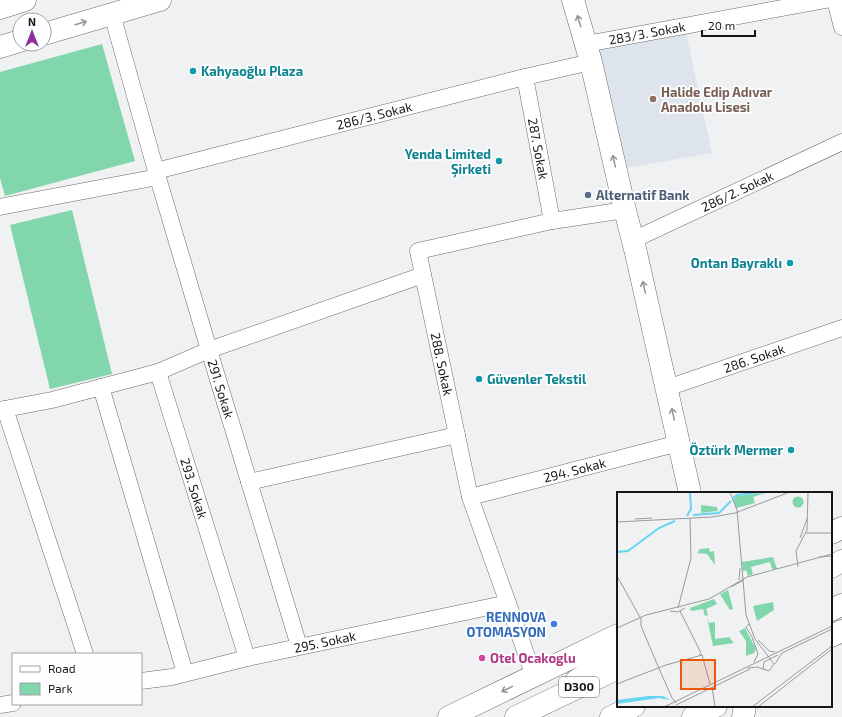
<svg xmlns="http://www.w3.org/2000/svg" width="842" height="717" viewBox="0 0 842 717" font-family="'Exo 2',sans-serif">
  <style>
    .built { fill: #dee4eb }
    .green { fill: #82d6ac }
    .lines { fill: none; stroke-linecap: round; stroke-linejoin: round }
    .minor-casing { stroke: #6a6a6b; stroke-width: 17 }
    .secondary-casing { stroke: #6a6a6b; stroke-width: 23 }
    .primary-casing { stroke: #6a6a6b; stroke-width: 23 }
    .trunk-casing { stroke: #6a6a6b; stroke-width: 23 }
    .minor { stroke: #fff; stroke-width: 16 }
    .secondary { stroke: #fff; stroke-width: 22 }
    .primary { stroke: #fff; stroke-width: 22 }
    .trunk { stroke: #fff; stroke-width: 22 }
    .oneway { stroke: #979797 }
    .culture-dot { fill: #0f9aa8; stroke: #fdfeff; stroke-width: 1.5 }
    .education-dot { fill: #8d6e63; stroke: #fdfeff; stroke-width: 1.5 }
    .service-dot { fill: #5c6f8a; stroke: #fdfeff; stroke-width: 1.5 }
    .shop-dot { fill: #3f7fe0; stroke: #fdfeff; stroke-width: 1.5 }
    .hotel-dot { fill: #d1479c; stroke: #fdfeff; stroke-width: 1.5 }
    .labels { text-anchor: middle; stroke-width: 3.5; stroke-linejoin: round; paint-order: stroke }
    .shield { fill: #fdfeff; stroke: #5c5c5d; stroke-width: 1 }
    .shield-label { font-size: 12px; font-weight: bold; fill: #171718 }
    .street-label { font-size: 13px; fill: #171718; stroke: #fdfeff }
    .culture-label { font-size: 13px; font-weight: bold; fill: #0d838f; stroke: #fdfeff; text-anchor: end }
    .education-label { font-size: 13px; font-weight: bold; fill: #785e54; stroke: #fdfeff; text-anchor: start }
    .service-label { font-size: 13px; font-weight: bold; fill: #4e5e75; stroke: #fdfeff; text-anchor: start }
    .shop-label { font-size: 13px; font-weight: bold; fill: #366cbe; stroke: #fdfeff; text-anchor: end }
    .hotel-label { font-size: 13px; font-weight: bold; fill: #b23c85; stroke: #fdfeff; text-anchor: start }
    .inset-river { fill: none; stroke: #67d4f1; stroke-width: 2 }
    .inset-road { fill: none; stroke: #999a9b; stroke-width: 1 }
    .view { fill: #e8590c; fill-opacity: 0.15; stroke: #e8590c; stroke-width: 2 }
    .inset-edge { fill: none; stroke: #171718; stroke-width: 2 }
  </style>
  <rect width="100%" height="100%" fill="#f0f1f2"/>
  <polygon class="built" points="685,29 712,153 620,169 595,46"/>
  <g class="green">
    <polygon points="102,44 135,161 5,196 0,178 0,72"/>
    <polygon points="72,210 112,374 50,389 10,225"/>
  </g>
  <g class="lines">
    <defs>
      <g id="minor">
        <polyline points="835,0 842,27"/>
        <path id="s1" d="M112 14 156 171 209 350 158 372 247 658"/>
        <path id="s2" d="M586 44 826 0"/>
        <path id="s3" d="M525 77 552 221"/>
        <path id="s4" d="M156 171 525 77 591 62"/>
        <polyline points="0,207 158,177"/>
        <path id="s5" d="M633 240 842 142"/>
        <polyline points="101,387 185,673"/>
        <path id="s6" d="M667 388 842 328"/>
        <polyline points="5,409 85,654"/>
        <polyline points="0,410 52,400 158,372"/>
        <polyline points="249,482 457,435"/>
        <path id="s7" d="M470 497 679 443"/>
        <polyline points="299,646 209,350 423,275"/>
        <polyline points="534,676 470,497 418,251 552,221 625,210"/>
        <path id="s8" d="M141 681 172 677 247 658 508 603"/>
        <polyline points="0,705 13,703"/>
      </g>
      <g id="secondary">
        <polyline points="573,0 591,62 625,210 636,253 690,493"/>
        <polyline points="0,8 25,0"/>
        <polyline points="44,34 160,0"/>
        <polyline points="0,47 20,41"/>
        <polyline points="743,717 745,706"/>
      </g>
      <g id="primary">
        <polyline points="831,533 842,528"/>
        <polyline points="831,636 842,631"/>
        <polyline points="576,681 618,652"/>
        <polyline points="449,717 618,635"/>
        <polyline points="693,717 716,706"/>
      </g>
      <g id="trunk">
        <polyline points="831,567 842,561"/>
        <polyline points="831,610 842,605"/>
        <polyline points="516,717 618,668"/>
        <polyline points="611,717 634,706"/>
      </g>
    </defs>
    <use href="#minor" class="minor-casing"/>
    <use href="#secondary" class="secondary-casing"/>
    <use href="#primary" class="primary-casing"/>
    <use href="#trunk" class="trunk-casing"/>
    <use href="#minor" class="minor"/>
    <use href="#secondary" class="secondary"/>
    <use href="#primary" class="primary"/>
    <use href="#trunk" class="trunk"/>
  </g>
  <defs><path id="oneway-shaft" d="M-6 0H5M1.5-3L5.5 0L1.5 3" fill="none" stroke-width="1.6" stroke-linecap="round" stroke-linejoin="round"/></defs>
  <g class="oneway">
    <use href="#oneway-shaft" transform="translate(579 21) rotate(-107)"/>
    <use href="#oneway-shaft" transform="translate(81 23) rotate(-17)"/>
    <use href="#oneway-shaft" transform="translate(614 161) rotate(-103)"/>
    <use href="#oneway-shaft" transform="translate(644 287) rotate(-103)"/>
    <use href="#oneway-shaft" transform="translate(673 414) rotate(-102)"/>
    <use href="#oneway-shaft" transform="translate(507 689) rotate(154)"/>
  </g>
  <g class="culture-dot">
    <circle cx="193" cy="71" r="4"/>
    <circle cx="499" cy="161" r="4"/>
    <circle cx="790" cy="263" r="4"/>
    <circle cx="479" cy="379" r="4"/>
    <circle cx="791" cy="450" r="4"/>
  </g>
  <circle class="education-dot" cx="653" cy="99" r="4"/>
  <circle class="service-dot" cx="588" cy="195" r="4"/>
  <circle class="shop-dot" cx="554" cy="624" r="4"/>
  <circle class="hotel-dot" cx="482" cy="658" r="4"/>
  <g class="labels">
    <rect class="shield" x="559" y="677" width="40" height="20" rx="3"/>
    <g class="shield-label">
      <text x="579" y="691">D300</text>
    </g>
    <g class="street-label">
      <text dy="5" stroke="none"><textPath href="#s2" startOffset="62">283/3. Sokak</textPath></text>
      <text dy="5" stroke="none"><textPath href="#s4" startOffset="225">286/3. Sokak</textPath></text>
      <text dy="5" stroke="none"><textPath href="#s3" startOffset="73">287. Sokak</textPath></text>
      <text dy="5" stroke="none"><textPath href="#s5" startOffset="115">286/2. Sokak</textPath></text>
      <text dy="5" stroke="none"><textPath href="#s6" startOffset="92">286. Sokak</textPath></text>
      <text transform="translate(442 364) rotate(78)" y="5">288. Sokak</text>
      <text transform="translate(221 389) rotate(73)" y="5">291. Sokak</text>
      <text dy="5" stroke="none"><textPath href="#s7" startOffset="108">294. Sokak</textPath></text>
      <text dy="5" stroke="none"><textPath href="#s1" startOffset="527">293. Sokak</textPath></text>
      <text dy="5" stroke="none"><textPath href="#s8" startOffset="188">295. Sokak</textPath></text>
    </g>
    <g class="culture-label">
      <text x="201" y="76" text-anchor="start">Kahyaoğlu Plaza</text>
      <text x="491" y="159">Yenda Limited<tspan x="491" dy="15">Şirketi</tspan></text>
      <text x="782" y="268">Ontan Bayraklı</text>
      <text x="487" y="384" text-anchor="start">Güvenler Tekstil</text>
      <text x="783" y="455">Öztürk Mermer</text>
    </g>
    <g class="education-label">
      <text x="661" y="97">Halide Edip Adıvar<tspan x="661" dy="15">Anadolu Lisesi</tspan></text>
    </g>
    <g class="service-label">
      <text x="596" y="200">Alternatif Bank</text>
    </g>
    <g class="shop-label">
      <text x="546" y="622">RENNOVA<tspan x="546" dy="15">OTOMASYON</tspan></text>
    </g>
    <g class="hotel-label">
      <text x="490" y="663">Otel Ocakoglu</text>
    </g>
  </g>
  <g transform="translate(617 492)">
    <rect width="215" height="215" fill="#f0f1f2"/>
    <path d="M149 1 136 5 138 11 119 16 116 7 120 4ZM175.5 10a5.5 5.5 0 1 1 11 0a5.5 5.5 0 1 1-11 0ZM84 13 100 15 101 19 84 21ZM92 56 93 60 97 59 98 73 90 62 80 61 83 57ZM156 65 160 77H155L153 70 134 75 133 72 136 82 131 84 129 78 126 79 125 70ZM111 98 116 117 113 118 103 102ZM97 107 100 112 89 117 91 123 88 124 86 117 74 119 73 116ZM156 110 157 118 140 129 136 114ZM90 125 92 131 98 130V147L112 145 117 151 96 154ZM128 136 139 157 137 161 129 164V149L122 139Z" fill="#82d6ac"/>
    <path d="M32 204H46L53 208 42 206 0 212V208Z" fill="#67d4f1"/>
    <path class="inset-river" d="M116 6 120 3 146 0M76 23 102 21 114 9M70 24 74 17 73 0M0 60 11 59 42 36 58 29"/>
    <path class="inset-road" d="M113 0 120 18 129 123 138 147 157 172 152 179 140 175 131 176M18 27 35 26M0 30 95 25 118 21 173 0M189 41H215M183 46 190 27M202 65 215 64M181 75 179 59 190 38 191 0M0 84 24 127V134L40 172 55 206 59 211M122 88 123 76M114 95 127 88M61 116 74 66 73 27M53 119 61 120 68 116M63 119 84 161M132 132 129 135 135 145M0 136 29 123 92 107 130 85 215 62M135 145 141 162 137 170M141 148 152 159 158 160M85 163 93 192M158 172 165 161 215 137M148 178 146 175 147 170 161 163M0 192 49 173 85 163 82 162M95 195 98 215M59 213 133 177M47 215 215 134M135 215 215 154M141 215 215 157"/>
    <path class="view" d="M64 168H98V197H64Z"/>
    <rect width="215" height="215" class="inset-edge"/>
  </g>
  <rect x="12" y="653" width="130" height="52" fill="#fdfeff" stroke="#a1a2a3"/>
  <rect x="20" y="666" width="20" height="6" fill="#ffffff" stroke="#a1a2a3"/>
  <text x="48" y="673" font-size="12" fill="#171718">Road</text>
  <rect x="20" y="683" width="20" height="12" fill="#82d6ac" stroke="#a1a2a3"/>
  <text x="48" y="693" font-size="12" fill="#171718">Park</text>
  <g transform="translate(32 32)"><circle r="19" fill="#fdfeff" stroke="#a1a2a3"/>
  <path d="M0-3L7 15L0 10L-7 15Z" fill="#90319a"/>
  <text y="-6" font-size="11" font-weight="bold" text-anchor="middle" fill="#171718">N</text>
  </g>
  <path d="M702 30v6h53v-6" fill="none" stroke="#171718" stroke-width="2"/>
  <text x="708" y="30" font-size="12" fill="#171718" stroke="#fdfeff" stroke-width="3" paint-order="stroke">20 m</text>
</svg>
